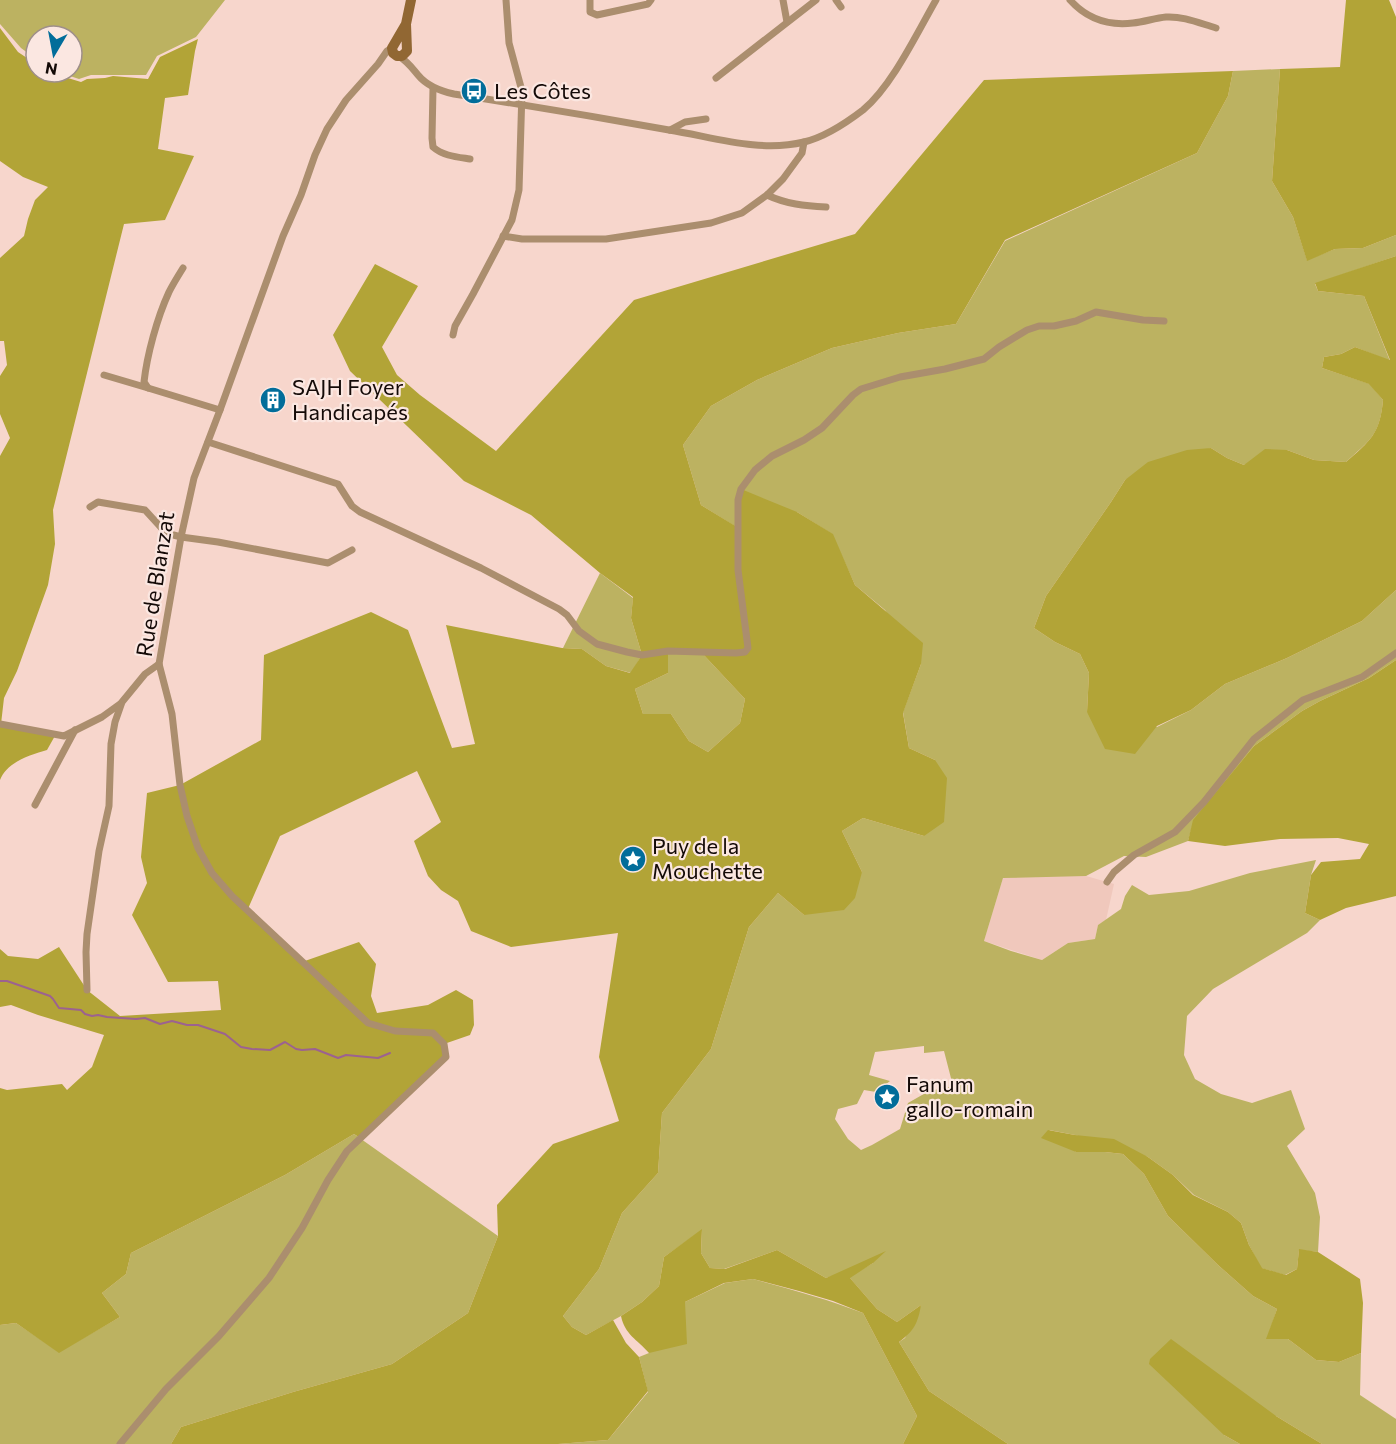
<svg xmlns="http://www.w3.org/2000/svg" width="1396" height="1444" viewBox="0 0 1396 1444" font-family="Commissioner,sans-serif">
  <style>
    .built { fill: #f0c8bc }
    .green { fill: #bcb261; fill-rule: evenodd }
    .forest { fill: #b2a437; fill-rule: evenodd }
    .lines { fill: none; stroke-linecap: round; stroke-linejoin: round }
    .stream { stroke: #9c6290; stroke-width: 2 }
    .street { stroke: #ab8e6e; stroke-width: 7 }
    .secondary { stroke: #916733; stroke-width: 10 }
    .labels { text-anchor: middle; stroke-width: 4.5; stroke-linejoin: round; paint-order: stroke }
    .poi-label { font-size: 22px; fill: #140a07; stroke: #fbe7e1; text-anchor: start }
    .street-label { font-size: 22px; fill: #140a07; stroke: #fbe7e1 }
  </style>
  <rect width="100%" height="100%" fill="#f7d6cc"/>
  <polygon class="built" points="1029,876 1086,876 1114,884 1106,920 1098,925 1095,939 1068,943 1042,960 984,941 1003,878"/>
  <g class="green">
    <polygon points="0,0 225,0 196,37 157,56 146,75 91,75 79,79 58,72 72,72 72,36 36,36 36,59 21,48 0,24"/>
    <path d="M1280 69 1272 181 1293 217 1307 260 1335 249 1363 248 1396 235V256L1315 284 1318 291 1364 296 1390 361 1355 347 1341 354 1324 357 1322 368 1370 384 1383 400C1380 435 1370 440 1346 462L1314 460 1287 450 1244 465 1227 458 1211 448 1125 480 1111 502 1046 596 1034 628 1055 642 1080 654 1089 673 1087 712 1157 727 1191 710 1225 684 1287 658 1362 621 1396 590V660L1369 678 1320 701 1302 711 1254 746 1194 820 1188 841 1146 857 1124 856 1086 876 1003 878 984 941 1011 951 1042 960 1068 943 1095 939 1098 925 1121 909 1125 896 1132 885 1149 895 1189 891 1250 873 1316 860 1311 875 1305 913 1320 920 1307 933 1213 989 1187 1016 1184 1055 1195 1079 1221 1094 1252 1103 1291 1090 1305 1129 1287 1146 1315 1193 1320 1217 1318 1252 1299 1250 1297 1269 1285 1275 1261 1268 1249 1245 1241 1223 1228 1212 1194 1195 1173 1175 1148 1157 1075 1135 1049 1130 1076 1152H1105L1123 1154 1144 1174 1168 1216 1218 1265 1253 1296 1277 1309 1267 1339H1288L1316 1360 1339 1362 1361 1353 1360 1395 1396 1419V1444H1322L1276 1416 1224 1435 1240 1444H1008L929 1391 899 1342 905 1338 921 1305 897 1322 877 1309 849 1277 873 1263 826 1278 777 1250 724 1269 710 1268 701 1253 702 1230 664 1257 659 1286 642 1302 621 1316 586 1335 572 1327 563 1316 599 1269 622 1213 658 1173 662 1113 711 1049 749 927 778 893 804 915 862 872 842 831 863 818 924 836 935 760 909 748 903 712 921 664 885 610 855 585 832 534 797 512 738 528 701 505 683 445 711 406 757 380 832 348 898 333 956 324 1005 241 1197 153 1228 96 1233 71ZM924 1046V1053L944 1051 953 1086 929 1091 908 1103 900 1129 872 1145 861 1150 848 1139 835 1119 838 1109 857 1104 864 1090 876 1092 890 1081 869 1075 875 1052Z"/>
    <polygon points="600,573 633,598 631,618 642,655 631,673 606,666 582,649 563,648"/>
    <polygon points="668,651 701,652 745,699 740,723 708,752 689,741 671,714 643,714 635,689 668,673"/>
    <polygon points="354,1134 498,1236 468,1313 392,1364 293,1392 181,1427 171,1444 0,1444 0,1325 16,1323 59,1352 120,1317 102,1293 126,1274 131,1253 285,1175"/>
    <path d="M753 1279C790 1289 827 1299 863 1313L917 1416 903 1444H558L608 1440 648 1392 639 1357 649 1353 685 1302 725 1283Z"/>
  </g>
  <g class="forest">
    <polygon points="1346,0 1389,0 1396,17 1396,235 1363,248 1335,249 1307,261 1293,217 1272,181 1280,69 1340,67"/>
    <path d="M0 28 18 52 36 64V72H48L81 82 87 79 105 78 113 76 148 79 160 57 198 39 195 51 188 95 165 98 158 149 194 156 165 220 124 224 53 510 55 544 48 585 17 671 4 698 1 724 56 734 47 750C30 755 7 762 0 780V456L10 438 0 414V376L7 365 4 341H0V258L24 236 28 219 35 200 48 187 23 177 0 161Z"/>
    <path d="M1233 71 1228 96 1197 153 1005 240 956 324 898 333 832 348 757 380 711 406 683 445 701 505 737 527 741 489 797 512 833 534 855 585 923 643 921 664 903 713 909 748 935 760 947 778 944 822 924 836 863 818 842 831 862 872 855 898 844 910 804 915 778 893 749 927 711 1049 662 1113 658 1173 622 1213 599 1269 563 1316 572 1327 586 1335 613 1320 626 1343 639 1357 648 1391 608 1440 558 1444H171L181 1427 293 1392 392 1364 468 1313 498 1236 497 1205 553 1144 619 1121 599 1057 618 933 511 947 471 931 458 901 441 890 428 876 414 841 441 822 417 771 280 836 247 911 302 962 359 942 376 964 371 996 377 1013 428 1005 456 990 473 1000 474 1025 470 1035 444 1044 446 1057 360 1138 354 1134 285 1175 131 1253 126 1274 102 1293 120 1317 59 1353 16 1323 0 1325V1088L7 1090 62 1084 67 1090 92 1067 104 1035 38 1015 11 1005 0 1007V949L8 956 38 959 59 947 87 990 120 1016 221 1010 218 981 168 982 132 915 147 883 141 857 147 793 180 785 261 740 264 655 371 612 408 630 452 748 475 744 446 625 562 648 582 649 606 666 630 673 642 655 631 618 633 597 600 573 531 515 464 481 350 371 333 335 375 264 418 286 382 347 397 375 420 395 496 451 634 300 855 234 984 80ZM668 651 701 652 745 699 740 723 708 752 689 741 671 714H643L635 689 668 673Z"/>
    <path d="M1396 256V590L1362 621 1287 658 1225 684 1191 710 1157 726 1135 754 1105 749 1087 712 1089 673 1080 654 1055 642 1034 628 1046 596 1111 502 1125 480 1148 462 1187 450 1211 448 1227 458 1244 465 1265 449 1287 450 1314 460 1346 462C1370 441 1380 434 1383 400L1369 384 1322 368 1324 357 1341 354 1355 347 1390 360 1364 296 1318 291 1315 283Z"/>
    <polygon points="1396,660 1396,896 1346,908 1320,920 1305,913 1311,875 1321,862 1360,859 1369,844 1338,838 1280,839 1225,846 1188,841 1193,820 1254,746 1302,711 1320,701 1369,678"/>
    <polygon points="1048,1130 1075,1135 1114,1139 1148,1157 1173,1175 1193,1195 1228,1212 1241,1223 1249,1245 1262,1268 1286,1275 1297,1269 1299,1249 1318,1252 1360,1279 1363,1303 1361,1353 1339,1362 1316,1360 1288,1339 1266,1339 1277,1309 1253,1296 1218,1265 1168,1216 1144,1174 1123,1154 1105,1152 1076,1152 1041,1138"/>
    <path d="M702 1229 701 1253 710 1268 725 1269 777 1250 826 1278 886 1251 873 1263 850 1278 877 1309 897 1322 921 1305C918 1323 914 1331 899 1342L929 1391 1008 1444H903L917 1416 863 1313 833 1301 799 1291 753 1279 724 1283 685 1302 687 1344 649 1353C637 1339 625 1335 621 1316L642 1302 659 1286 664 1257Z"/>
    <polygon points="1171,1339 1276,1416 1322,1444 1240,1444 1224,1435 1149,1364 1150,1359"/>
  </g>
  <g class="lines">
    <polyline class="stream" points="0,981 7,981 50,996 53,999 59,1008 81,1010 85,1014 92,1016 98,1015 107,1017 136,1019 145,1018 160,1024 172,1021 187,1025 198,1025 225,1034 241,1047 252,1049 270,1050 285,1042 296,1049 302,1050 315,1049 338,1058 346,1055 378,1058 390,1053"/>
    <g class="street">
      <polyline points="590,0 590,12 597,15 648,4 651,0"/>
      <polyline points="783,0 787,22"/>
      <polyline points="836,0 841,7"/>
      <path d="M1070 0C1087 19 1108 26 1133 23 1144 22 1155 18 1166 17 1183 16 1199 23 1216 28"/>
      <path d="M400 57C408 62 412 68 418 75 427 86 440 91 454 94 525 105 597 117 669 130 713 137 759 153 804 142 825 137 846 123 863 110 892 86 917 33 936 0"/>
      <polyline points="716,78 816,0"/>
      <path d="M433 88 432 138 433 147C443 156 457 157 470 159"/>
      <polyline points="670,130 685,122 706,119"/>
      <path d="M767 195C786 204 805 206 826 207"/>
      <polyline points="503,236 522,239 606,239 711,223 742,213 767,195 783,179 802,153 804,142"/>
      <path d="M183 268C178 276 173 284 169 292 157 318 147 355 144 382L148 388 220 410"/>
      <polyline points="453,335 455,326 473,294 512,220 519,190 522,91 509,43 506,0"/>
      <polyline points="104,375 148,388"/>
      <polyline points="208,442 338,484 352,506 360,512 481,568 559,609 567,615 579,631 597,644 627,652 642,655 668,651 736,653 745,652 748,648 738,570 738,500 741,489 755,470 772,456 804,440 822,428 853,395 861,389 900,377 945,369 984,359 999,347 1027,330 1039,326 1054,326 1076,321 1096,312 1143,320 1164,321"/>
      <polyline points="90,507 98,502 145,510 166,533 181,537 218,542 328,563 352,550"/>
      <polyline points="0,724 64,736 102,717 120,704"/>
      <polyline points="35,805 75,730"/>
      <polyline points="1107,882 1114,872 1134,855 1175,832 1204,802 1254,739 1303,700 1362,677 1396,653"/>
      <polyline points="87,990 86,952 87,934 99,851 109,806 111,744 115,722 122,702 145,674 159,664"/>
      <polyline points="120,1444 166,1389 219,1336 269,1278 302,1228 328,1180 347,1151 446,1057 444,1044 433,1033 395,1031 368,1023 232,896 212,873 198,848 187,816 180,785 172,714 159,664 181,537 194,478 220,410 283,236 301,195 315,155 327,129 346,100 378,64 387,51 392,48"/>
    </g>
    <polyline class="secondary" points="406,24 392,48 393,53 397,56 402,56 407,51 406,24 411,0"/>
  </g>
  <defs>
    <symbol id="bus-disc" viewBox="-11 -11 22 22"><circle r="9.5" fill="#026d9a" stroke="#fbe7e1"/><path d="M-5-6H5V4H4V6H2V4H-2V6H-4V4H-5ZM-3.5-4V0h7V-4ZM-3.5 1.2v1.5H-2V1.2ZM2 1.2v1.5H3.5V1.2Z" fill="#fff"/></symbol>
    <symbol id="building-disc" viewBox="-11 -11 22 22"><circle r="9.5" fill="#026d9a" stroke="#fbe7e1"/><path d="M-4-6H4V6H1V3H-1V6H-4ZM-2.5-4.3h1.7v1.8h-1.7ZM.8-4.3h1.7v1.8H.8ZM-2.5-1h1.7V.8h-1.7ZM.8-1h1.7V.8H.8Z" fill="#fff"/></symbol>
    <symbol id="sight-disc" viewBox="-11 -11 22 22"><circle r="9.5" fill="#026d9a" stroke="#fbe7e1"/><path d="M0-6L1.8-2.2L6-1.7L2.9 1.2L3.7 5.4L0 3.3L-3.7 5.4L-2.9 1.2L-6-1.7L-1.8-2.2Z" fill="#fff"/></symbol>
  </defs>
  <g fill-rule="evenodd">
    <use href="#bus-disc" x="459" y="76" width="30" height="30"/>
    <use href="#building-disc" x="258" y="385" width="30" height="30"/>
    <use href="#sight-disc" x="618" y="844" width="30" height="30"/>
    <use href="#sight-disc" x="872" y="1082" width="30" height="30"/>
  </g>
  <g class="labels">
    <g class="poi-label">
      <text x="494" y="99">Les Côtes</text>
      <text x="292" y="395">SAJH Foyer<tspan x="292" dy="25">Handicapés</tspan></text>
      <text x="652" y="854">Puy de la<tspan x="652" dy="25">Mouchette</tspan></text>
      <text x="906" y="1092">Fanum<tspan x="906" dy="25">gallo-romain</tspan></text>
    </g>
    <g class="street-label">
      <text transform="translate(155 584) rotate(-81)" y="8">Rue de Blanzat</text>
    </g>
  </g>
  <g transform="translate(54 54) rotate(190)"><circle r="28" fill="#fbe7e1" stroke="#9f8f8a" stroke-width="1.5"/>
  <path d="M0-4.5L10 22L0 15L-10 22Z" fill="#026d9a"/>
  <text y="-9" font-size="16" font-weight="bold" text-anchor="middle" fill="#140a07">N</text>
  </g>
</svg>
